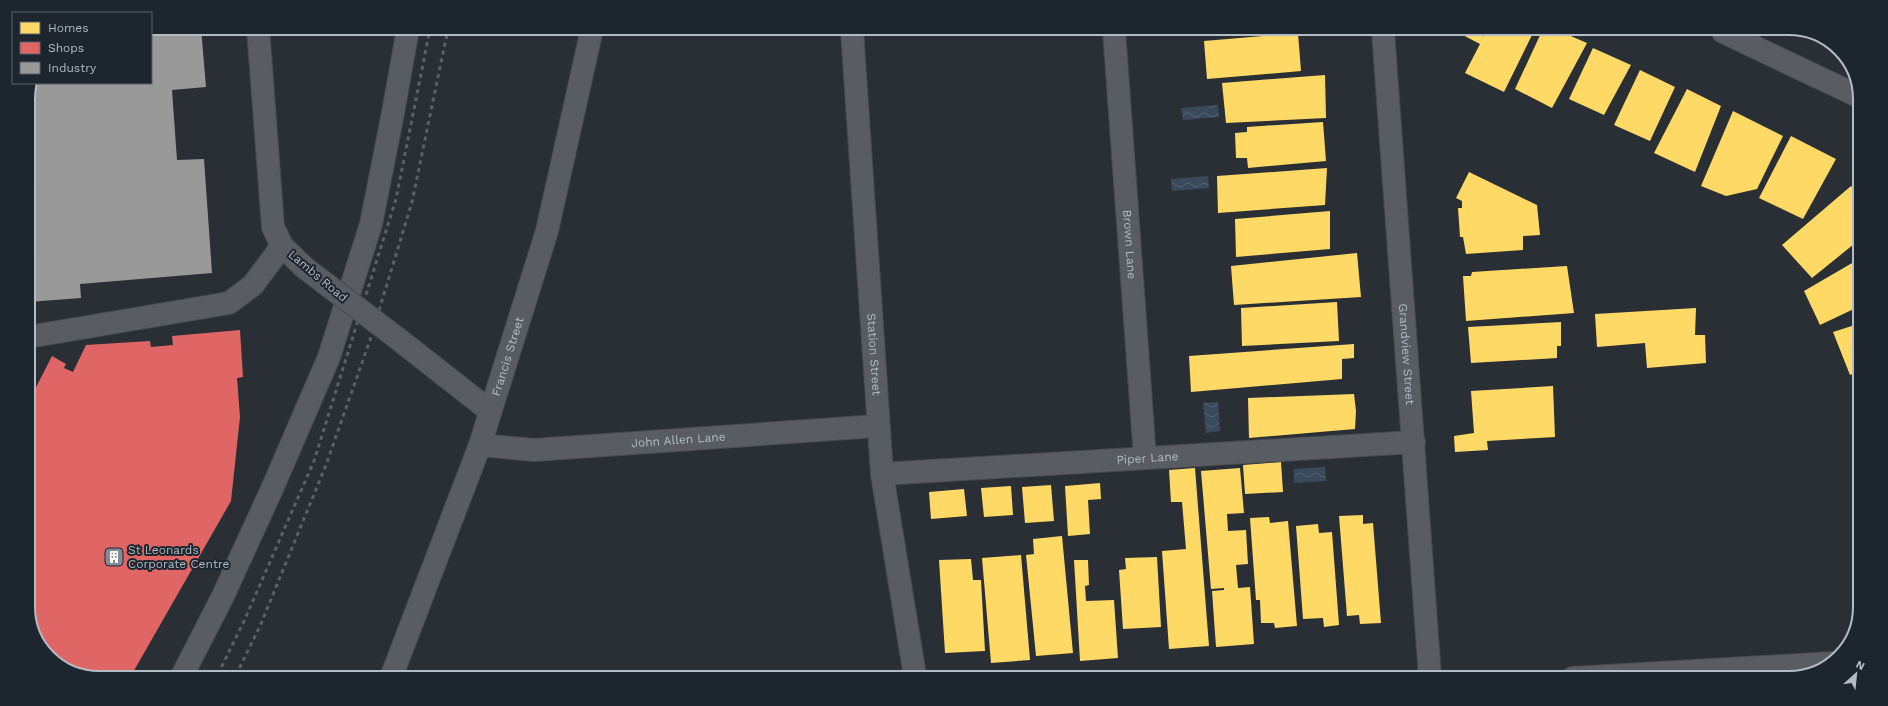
<svg xmlns="http://www.w3.org/2000/svg" width="1888" height="706" viewBox="0 0 1888 706" font-family="'Work Sans',sans-serif">
  <style>
    .water { fill: url(#water-waves) }
    .homes { fill: #ffd966 }
    .shops { fill: #e06666 }
    .industry { fill: #999 }
    .lines { fill: none; stroke-linecap: round; stroke-linejoin: round }
    .minor-casing { stroke: #484b4f; stroke-width: 24 }
    .minor { stroke: #595c62; stroke-width: 22 }
    .rail { stroke: #5d6166; stroke-width: 3; stroke-dasharray: 4 4; stroke-linecap: butt }
    .minor-bridge-casing { stroke: #484b4f; stroke-width: 24; stroke-linecap: butt }
    .minor-bridge { stroke: #595c62; stroke-width: 22 }
    .labels { text-anchor: middle; stroke-width: 4; stroke-linejoin: round; paint-order: stroke }
    .street-label { font-size: 12px; fill: #b3bbc5; stroke: #1d252e }
    .poi-label { font-size: 12px; fill: #b3bbc5; stroke: #1d252e; text-anchor: start }
    .rim { fill: none; stroke: #b3bbc5; stroke-width: 2 }
  </style>
  <defs>
    <pattern id="water-waves" width="16" height="10" patternUnits="userSpaceOnUse"><rect width="16" height="10" fill="#3a4a5d"/><path d="M0 5q4-4 8 0t8 0" fill="none" stroke="#546273"/></pattern>
  </defs>
  <rect width="100%" height="100%" fill="#2a2f35"/>
  <g class="water">
    <polygon points="1218,105 1219,117 1183,120 1181,108"/>
    <polygon points="1208,176 1209,188 1172,191 1171,179"/>
    <polygon points="1218,402 1220,431 1206,433 1203,403"/>
    <polygon points="1325,467 1326,481 1294,483 1294,469"/>
  </g>
  <g class="homes">
    <polygon points="1139,30 1165,30 1166,31 1140,34"/>
    <polygon points="1455,31 1485,31 1482,39 1486,31 1534,31 1504,92 1465,73 1480,44"/>
    <polygon points="1542,31 1559,31 1587,43 1552,108 1515,89"/>
    <polygon points="1298,33 1301,71 1207,79 1204,41"/>
    <polygon points="1593,48 1631,65 1604,115 1569,99"/>
    <polygon points="1640,70 1675,87 1650,141 1614,125"/>
    <polygon points="1325,75 1326,118 1226,123 1222,83"/>
    <polygon points="1687,89 1721,106 1695,172 1654,153"/>
    <polygon points="1733,111 1783,136 1757,189 1726,196 1701,186"/>
    <polygon points="1323,122 1326,161 1248,168 1247,158 1236,158 1235,133 1247,132 1247,127"/>
    <polygon points="1791,136 1836,159 1803,219 1759,198"/>
    <polygon points="1327,168 1325,205 1218,213 1217,176"/>
    <polygon points="1469,172 1537,205 1540,235 1523,236 1523,250 1466,254 1463,237 1460,237 1458,208 1462,208 1462,201 1456,198"/>
    <polygon points="1851,186 1859,195 1859,240 1812,278 1782,245"/>
    <polygon points="1330,211 1330,249 1236,257 1235,219"/>
    <polygon points="1357,253 1361,297 1234,305 1231,266"/>
    <polygon points="1859,259 1858,307 1820,325 1804,291"/>
    <polygon points="1567,266 1574,313 1466,321 1463,276 1471,276 1472,272"/>
    <polygon points="1337,302 1339,341 1242,346 1241,308"/>
    <polygon points="1696,308 1695,335 1705,335 1706,363 1647,368 1645,343 1597,347 1595,314"/>
    <polygon points="1561,322 1561,346 1557,346 1557,358 1471,363 1468,327"/>
    <polygon points="1858,324 1858,372 1850,375 1833,332"/>
    <polygon points="1354,344 1354,358 1342,359 1342,379 1191,392 1189,356"/>
    <polygon points="1553,386 1555,437 1487,441 1488,450 1455,452 1454,436 1474,433 1471,391"/>
    <polygon points="1354,394 1356,411 1355,429 1249,438 1248,398"/>
    <polygon points="1281,462 1283,492 1245,494 1243,465"/>
    <polygon points="1195,468 1209,646 1169,649 1162,551 1186,549 1182,502 1171,502 1169,470"/>
    <polygon points="1240,468 1244,513 1227,514 1228,531 1246,530 1248,564 1236,565 1238,588 1250,587 1254,644 1216,647 1212,591 1224,590 1224,588 1211,589 1201,471"/>
    <polygon points="1100,483 1101,499 1088,500 1090,534 1068,536 1065,486"/>
    <polygon points="1051,485 1054,521 1025,523 1022,487"/>
    <polygon points="1011,486 1013,515 984,517 981,488"/>
    <polygon points="964,489 967,516 931,519 929,492"/>
    <polygon points="1363,515 1363,524 1373,523 1381,623 1360,624 1359,615 1347,616 1339,516"/>
    <polygon points="1269,517 1270,523 1288,521 1297,626 1275,628 1274,623 1261,623 1260,600 1256,600 1250,518"/>
    <polygon points="1318,524 1319,533 1332,532 1339,625 1324,627 1323,618 1303,619 1296,526"/>
    <polygon points="1062,536 1073,653 1036,656 1026,555 1034,554 1033,539"/>
    <polygon points="1021,555 1030,660 991,663 982,558"/>
    <polygon points="1157,557 1161,627 1123,629 1119,570 1126,569 1125,558"/>
    <polygon points="971,559 973,580 981,580 985,651 945,653 939,560"/>
    <polygon points="1074,560 1088,560 1089,585 1085,586 1086,601 1114,600 1118,658 1080,661"/>
  </g>
  <polygon class="shops" points="240,330 243,377 237,378 240,417 231,501 132,674 76,674 42,650 28,612 28,403 52,356 66,364 64,368 73,372 86,345 150,341 151,347 173,345 172,336"/>
  <polygon class="industry" points="151,28 201,28 206,87 172,90 177,160 204,159 212,273 80,284 81,298 28,302 28,94 32,85 50,83 151,83"/>
  <g class="lines">
    <defs>
      <g id="minor">
        <polyline points="258,28 273,227 282,246 305,268"/>
        <path id="s1" d="M852 30 882 474 915 676"/>
        <path id="s2" d="M1114 30 1145 458"/>
        <path id="s3" d="M1383 31 1430 677"/>
        <polyline points="1723,32 1860,97"/>
        <polyline points="28,337 229,303 253,285 282,246"/>
        <polyline points="397,338 490,411"/>
        <path id="s4" d="M480 445 534 450 877 426"/>
        <path id="s5" d="M882 474 1414 442"/>
        <polyline points="183,674 222,598 272,489 329,357 371,224 393,113 408,29"/>
        <path id="s6" d="M392 675 480 445 547 231 592 29"/>
        <polyline points="1573,678 1833,663"/>
      </g>
    </defs>
    <use href="#minor" class="minor-casing"/>
    <use href="#minor" class="minor"/>
    <g class="rail">
      <polyline points="218,674 245,619 314,461 396,199 430,29"/>
      <polyline points="236,675 260,626 326,465 370,340 412,202 448,29"/>
    </g>
    <defs>
      <polyline id="minor-bridge" points="305,268 397,338"/>
    </defs>
    <use href="#minor-bridge" class="minor-bridge-casing"/>
    <use href="#minor-bridge" class="minor-bridge"/>
  </g>
  <defs>
    <symbol id="building-square" viewBox="-11 -11 22 22"><rect x="-9" y="-9" width="18" height="18" rx="4" fill="#838a93" stroke="#1d252e"/><path d="M-4-6H4V6H1V3H-1V6H-4ZM-2.5-4.3h1.7v1.8h-1.7ZM.8-4.3h1.7v1.8H.8ZM-2.5-1h1.7V.8h-1.7ZM.8-1h1.7V.8H.8Z" fill="#fff"/></symbol>
  </defs>
  <g fill-rule="evenodd">
    <use href="#building-square" x="103" y="546" width="22" height="22"/>
  </g>
  <g class="labels">
    <g class="street-label">
      <text dy="4" stroke="none"><textPath href="#s2" startOffset="215">Brown Lane</textPath></text>
      <text transform="translate(318 276) rotate(40)" y="4">Lambs Road</text>
      <text dy="4" stroke="none"><textPath href="#s1" startOffset="325">Station Street</textPath></text>
      <text dy="4" stroke="none"><textPath href="#s3" startOffset="324">Grandview Street</textPath></text>
      <text dy="4" stroke="none"><textPath href="#s6" startOffset="339">Francis Street</textPath></text>
      <text dy="4" stroke="none"><textPath href="#s4" startOffset="199">John Allen Lane</textPath></text>
      <text dy="4" stroke="none"><textPath href="#s5" startOffset="266">Piper Lane</textPath></text>
    </g>
    <g class="poi-label">
      <text x="128" y="554">St Leonards<tspan x="128" dy="14">Corporate Centre</tspan></text>
    </g>
  </g>
  <path d="M0 0H1888V706H0ZM99 35H1789A64 64 0 0 1 1853 99V607A64 64 0 0 1 1789 671H99A64 64 0 0 1 35 607V99A64 64 0 0 1 99 35Z" fill="#1d252e" fill-rule="evenodd"/>
  <path class="rim" d="M99 35H1789A64 64 0 0 1 1853 99V607A64 64 0 0 1 1789 671H99A64 64 0 0 1 35 607V99A64 64 0 0 1 99 35Z"/>
  <rect x="12" y="12" width="140" height="72" fill="#1d252e" stroke="#59616a"/>
  <rect x="20" y="22" width="20" height="12" fill="#ffd966" stroke="#59616a"/>
  <text x="48" y="32" font-size="12" fill="#b3bbc5">Homes</text>
  <rect x="20" y="42" width="20" height="12" fill="#e06666" stroke="#59616a"/>
  <text x="48" y="52" font-size="12" fill="#b3bbc5">Shops</text>
  <rect x="20" y="62" width="20" height="12" fill="#999999" stroke="#59616a"/>
  <text x="48" y="72" font-size="12" fill="#b3bbc5">Industry</text>
  <g transform="translate(1856 674) rotate(27)" stroke="#1d252e" stroke-width="3" paint-order="stroke">
  <path d="M0-3L7 15L0 10L-7 15Z" fill="#b3bbc5"/>
  <text y="-6" font-size="11" font-weight="bold" text-anchor="middle" fill="#b3bbc5">N</text>
  </g>
</svg>
